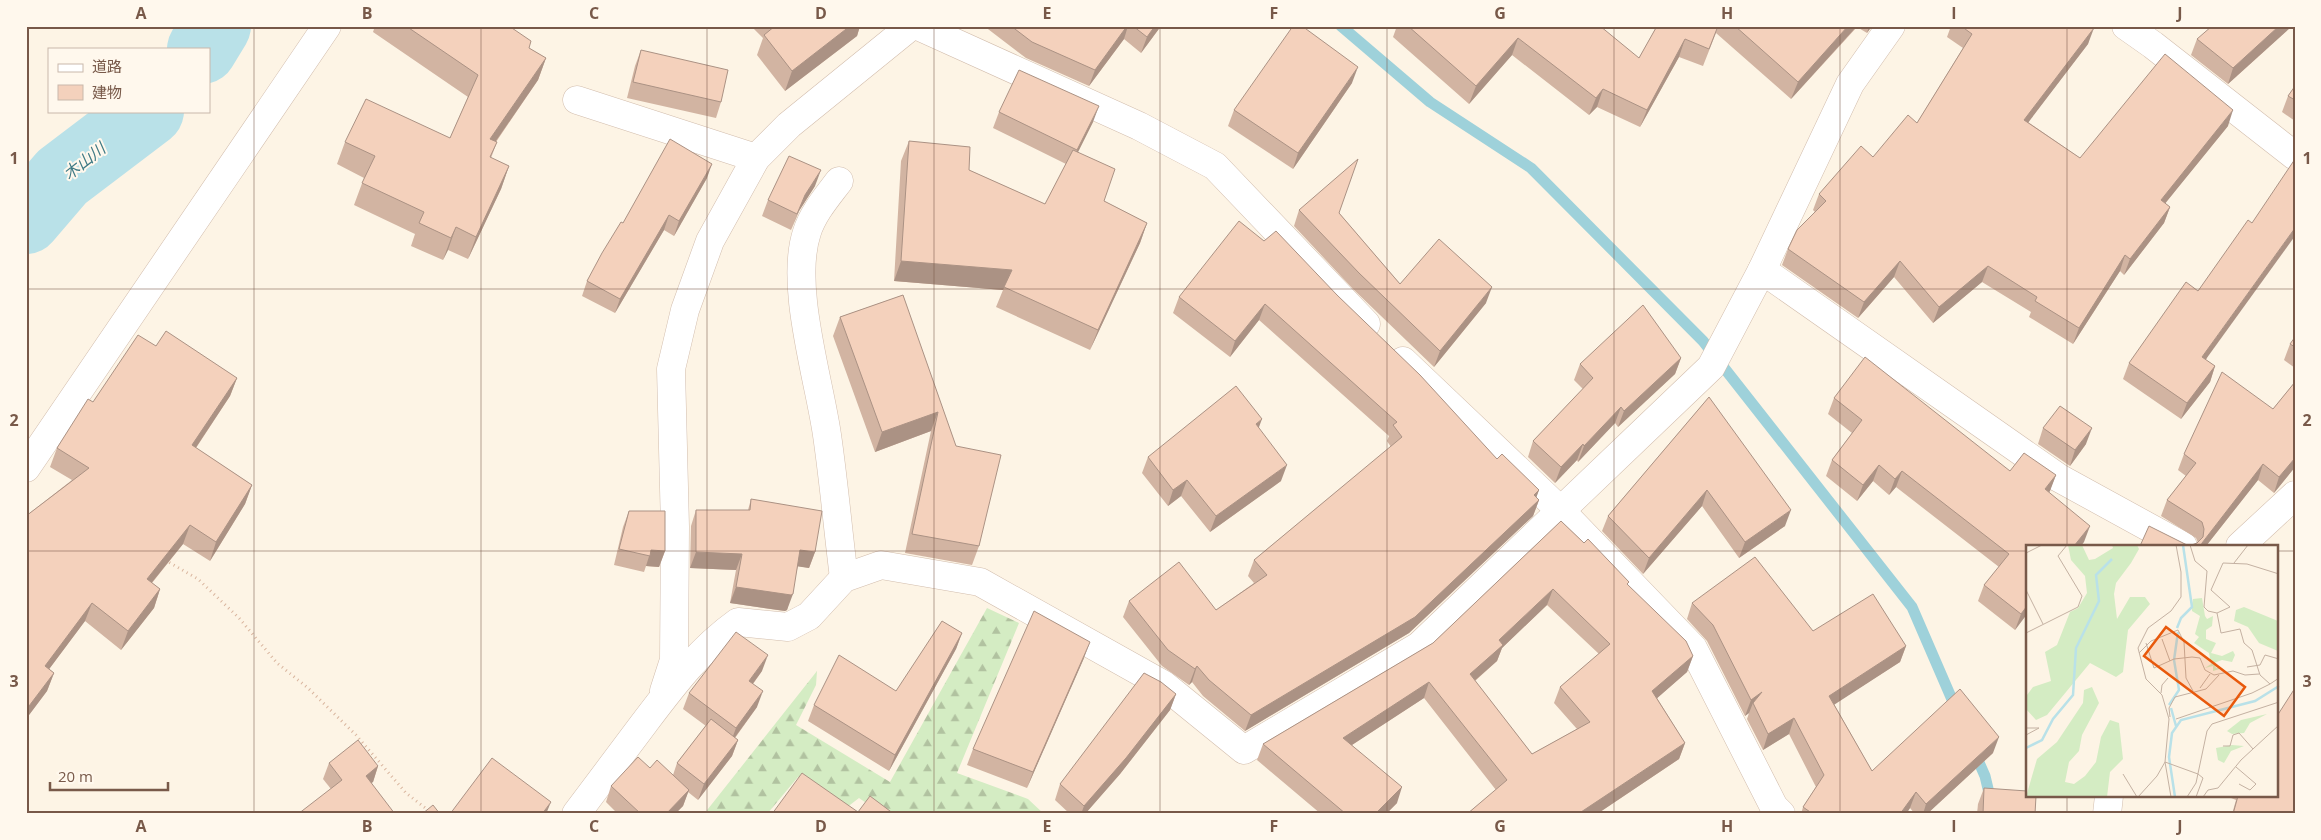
<svg xmlns="http://www.w3.org/2000/svg" width="2321" height="840" viewBox="0 0 2321 840" font-family="'Open Sans','Noto Sans JP',sans-serif">
  <style>
    .forest { fill: url(#forest-firs) }
    .lines { fill: none; stroke-linecap: round; stroke-linejoin: round }
    .stream { stroke: #9ed1da; stroke-width: 11 }
    .river { stroke: #b9e1e8; stroke-width: 70 }
    .minor-casing { stroke: #d2bdad; stroke-width: 29 }
    .path { stroke: #d9b59e; stroke-width: 3; stroke-dasharray: 1 4; stroke-linecap: butt }
    .minor { stroke: #fff; stroke-width: 28 }
    .wall { fill: #d2b4a2; fill-rule: evenodd }
    .shaded-wall { fill: #ab9284 }
    .building { fill: #f4d1bc; stroke: #ab9284; fill-rule: evenodd }
    .grid { fill: none; stroke: #785949; stroke-width: 1; stroke-opacity: 0.55 }
    .labels { text-anchor: middle; stroke-width: 4; stroke-linejoin: round; paint-order: stroke }
    .water-label { font-size: 16px; font-style: italic; fill: #3f7a85; stroke: #fff8ed }
    .inset-river { fill: none; stroke: #b9e1e8; stroke-width: 2.5 }
    .inset-road { fill: none; stroke: #c4b1a2; stroke-width: 1 }
    .view { fill: #e8590c; fill-opacity: 0.15; stroke: #e8590c; stroke-width: 2.5 }
    .inset-edge { fill: none; stroke: #785949; stroke-width: 2.5 }
    .neatline { fill: none; stroke: #785949; stroke-width: 2 }
    .grid-label { font-size: 16px; text-anchor: middle; font-weight: bold; fill: #785949 }
  </style>
  <defs>
    <pattern id="forest-firs" width="22" height="20" patternUnits="userSpaceOnUse" patternTransform="scale(1.25)"><rect width="22" height="20" fill="#d4ecc3"/><path d="M5 1l3.5 6h-7zM16 11l3.5 6h-7z" fill="#b1c2a0"/></pattern>
  </defs>
  <rect width="100%" height="100%" fill="#fdf4e5"/>
  <polygon class="forest" points="987,608 1019,623 957,773 1028,799 1044,814 882,814 859,798 846,808 798,777 767,814 704,814 817,671 816,685 796,725 890,782"/>
  <g class="lines">
    <g class="stream">
      <polyline points="1341,26 1430,102 1531,168 1703,341 1912,607 1957,711"/>
      <polyline points="1974,751 1985,776 1994,814"/>
    </g>
    <g class="river">
      <polyline points="202,49 216,26"/>
      <polyline points="26,219 62,177 149,111"/>
    </g>
    <defs>
      <g id="minor">
        <polyline points="918,26 1139,126 1215,166 1366,324"/>
        <polyline points="2126,26 2153,45 2295,156"/>
        <polyline points="577,100 756,158"/>
        <path d="M839 181C827 197 813 213 807 232 789 285 819 379 827 435 834 483 838 531 844 578"/>
        <polyline points="1762,270 2059,478 2183,546"/>
        <polyline points="1403,361 1561,511 1693,648 1774,807 1781,814"/>
        <polyline points="26,468 327,26"/>
        <polyline points="2240,546 2295,495"/>
        <polyline points="664,691 674,660 675,527 671,369 685,310 710,241 756,158 789,125 911,26"/>
        <path d="M576 814C599 783 622 753 645 722 673 685 700 649 738 622L788 627 809 616 844 578 881 565 980 582 1164 685 1244 750 1419 646 1711 367 1762 270 1850 84 1891 26"/>
        <polyline points="2107,814 2109,796"/>
      </g>
    </defs>
    <use href="#minor" class="minor-casing"/>
    <polyline class="path" points="165,560 198,579 239,618 277,663 308,688 356,735 406,793 433,814"/>
    <use href="#minor" class="minor"/>
  </g>
  <g class="wall">
    <polygon points="375,26 509,26 529,48 546,58 538,80 496,142 497,142 491,158 509,166 501,189 468,259 448,250 443,260 411,246 415,234 354,205 364,178 337,164 345,142 450,138 468,97 373,32"/>
    <polygon points="751,26 860,26 857,36 785,91 757,55 763,38"/>
    <polygon points="984,26 1161,26 1141,53 1124,39 1089,86 1026,58"/>
    <polygon points="1397,26 1553,26 1555,29 1639,58 1657,26 1872,26 1867,33 1857,27 1791,99 1716,33 1703,66 1679,57 1640,127 1597,107 1589,115 1512,55 1469,104 1393,37"/>
    <polygon points="1951,26 2092,26 2088,44 2028,122 2080,158 2228,126 2165,203 2170,207 2164,223 2124,275 2120,271 2073,344 2029,317 2031,312 1982,282 1933,323 1894,277 1858,318 1782,265 1788,249 1815,212 1813,210 1819,194 1873,157 1917,123 1963,48 1947,37"/>
    <polygon points="2292,26 2228,84 2191,55 2197,39"/>
    <polygon points="641,50 721,102 716,118 627,98 635,66"/>
    <polygon points="1352,83 1293,169 1228,126 1234,110"/>
    <polygon points="2295,86 2295,121 2282,112 2288,96"/>
    <polygon points="999,112 1093,122 1078,152 1104,201 1147,223 1140,243 1090,350 996,307 1003,290 894,281 901,161 909,141 969,170 1045,204 1066,164 993,128"/>
    <polygon points="707,178 674,236 664,230 615,313 582,296 587,281 623,223"/>
    <polygon points="815,186 799,211 791,230 762,216 768,200"/>
    <polygon points="1299,210 1339,213 1400,284 1486,303 1434,367 1353,289 1294,226"/>
    <polygon points="2252,223 2206,360 2215,366 2210,382 2181,419 2123,379 2129,363 2198,291"/>
    <polygon points="1264,241 1337,295 1497,459 1539,490 1536,497 1539,500 1533,516 1409,633 1245,731 1203,696 1192,682 1189,685 1162,666 1123,617 1129,601 1216,610 1254,583 1248,576 1254,560 1391,447 1387,441 1389,436 1259,320 1230,357 1173,313 1179,297"/>
    <polygon points="903,295 979,546 972,565 905,553 931,431 875,452 833,336 840,317"/>
    <polygon points="2295,337 2295,368 2284,360 2290,344"/>
    <polygon points="1681,358 1675,374 1618,427 1615,423 1578,462 1577,460 1555,483 1528,457 1533,441 1583,389 1574,380 1580,364"/>
    <polygon points="237,378 230,396 196,448 252,485 245,504 210,561 183,544 152,583 160,589 154,608 121,650 85,621 49,669 54,673 47,691 26,719 26,516 72,480 50,467 57,448 93,402"/>
    <polygon points="2295,382 2295,467 2274,493 2258,480 2206,546 2189,546 2198,543 2196,538 2161,516 2167,500 2186,476 2178,470 2184,454 2273,409"/>
    <polygon points="1709,397 1785,526 1739,558 1702,506 1643,574 1602,531 1608,516"/>
    <polygon points="1834,398 2010,471 2056,475 2049,492 2084,542 2027,546 2027,614 2015,630 1978,601 1984,585 1999,567 1896,487 1889,495 1873,481 1857,501 1826,476 1832,460 1852,433 1828,414"/>
    <polygon points="1259,428 1281,481 1210,532 1181,496 1168,506 1142,473 1148,457"/>
    <polygon points="2043,428 2086,444 2070,466 2038,444"/>
    <polygon points="751,499 815,552 809,568 798,566 787,610 785,611 730,603 736,570 690,568 691,526 696,510 748,510"/>
    <polygon points="629,511 665,551 659,567 646,566 644,572 614,565 623,527"/>
    <path d="M1561 521 1628 585 1693 656 1687 672 1657 698 1685 743 1679 759 1597 814H1467L1496 790 1424 698 1352 745 1397 803 1386 814H1321L1257 760 1263 744 1433 643ZM1547 605 1599 654 1560 687 1554 703 1577 729 1532 754 1475 681 1497 661 1502 648Z"/>
    <polygon points="1692,603 1813,631 1906,646 1900,662 1834,704 1872,771 1993,753 1927,814 1915,814 1910,808 1906,814 1801,814 1803,807 1816,787 1789,734 1763,750 1747,719 1749,713 1745,716 1707,641 1687,619"/>
    <polygon points="962,633 956,649 889,771 808,721 814,705 896,691"/>
    <polygon points="1084,658 1027,788 967,765 973,749"/>
    <polygon points="762,671 753,684 757,707 735,738 738,740 732,756 698,800 688,792 683,806 675,814 618,814 606,802 611,786 650,768 673,775 677,763 706,726 683,709 689,693"/>
    <polygon points="1176,694 1170,710 1120,774 1085,814 1070,814 1055,800 1060,784"/>
    <polygon points="329,763 378,766 373,782 331,789 323,779"/>
    <polygon points="1984,788 2035,814 1977,814 1978,804"/>
    <polygon points="2226,796 2277,796 2295,814 2232,814 2236,800"/>
  </g>
  <g class="shaded-wall">
    <polygon points="850,26 860,26 857,36 785,91 792,71"/>
    <polygon points="1127,26 1128,26 1124,39 1089,86 1095,70"/>
    <polygon points="1155,26 1161,26 1141,53 1147,37"/>
    <polygon points="1848,26 1857,26 1791,99 1798,82"/>
    <polygon points="1869,26 1872,26 1867,33"/>
    <polygon points="2279,26 2292,26 2228,84 2233,68"/>
    <polygon points="2094,28 2088,44 2018,136 2024,120"/>
    <polygon points="1518,38 1512,55 1469,104 1476,86"/>
    <polygon points="1685,39 1679,57 1640,127 1647,110"/>
    <polygon points="546,58 538,80 482,161 490,139"/>
    <polygon points="1358,67 1352,83 1293,169 1298,153"/>
    <polygon points="1603,89 1597,107 1589,115 1596,98"/>
    <polygon points="1099,106 1093,122 1071,166 1077,150"/>
    <polygon points="2233,110 2228,126 2155,216 2161,200"/>
    <polygon points="712,164 707,178 674,236 679,221"/>
    <polygon points="509,166 501,189 468,259 476,237"/>
    <polygon points="821,170 815,186 799,211 791,230 805,195"/>
    <polygon points="2170,207 2164,223 2124,275 2130,259"/>
    <polygon points="669,215 664,230 615,313 620,299"/>
    <polygon points="1147,223 1140,243 1090,350 1098,330"/>
    <polygon points="456,227 448,250 443,260 451,238"/>
    <polygon points="2295,228 2295,236 2196,373 2202,357"/>
    <polygon points="2125,255 2120,271 2073,344 2079,328"/>
    <polygon points="901,261 1012,270 1003,290 894,281"/>
    <polygon points="1900,261 1894,277 1858,318 1864,302"/>
    <polygon points="1988,266 1982,282 1933,323 1939,307"/>
    <polygon points="1492,287 1486,303 1434,367 1440,351"/>
    <polygon points="1265,304 1259,320 1230,357 1235,341"/>
    <polygon points="1681,358 1675,374 1618,427 1624,411"/>
    <polygon points="2215,366 2210,382 2181,419 2187,403"/>
    <polygon points="237,378 230,396 185,464 192,445"/>
    <polygon points="1621,407 1615,423 1578,462 1584,446"/>
    <polygon points="938,412 931,431 875,452 882,432"/>
    <polygon points="1262,419 1256,435 1256,424"/>
    <polygon points="2092,428 2086,444 2070,466 2075,450"/>
    <polygon points="1583,444 1577,460 1555,483 1561,467"/>
    <polygon points="2295,458 2295,467 2274,493 2279,477"/>
    <polygon points="2263,464 2258,480 2206,546 2201,546 2202,543"/>
    <polygon points="1287,465 1281,481 1210,532 1216,516"/>
    <polygon points="1879,465 1873,481 1857,501 1863,485"/>
    <polygon points="1902,471 1896,487 1889,495 1895,479"/>
    <polygon points="2056,475 2050,491 2040,505 2045,489"/>
    <polygon points="1187,480 1181,496 1168,506 1173,490"/>
    <polygon points="252,485 245,504 210,561 216,542"/>
    <polygon points="1539,490 1534,504 1539,500 1533,516 1409,633 1245,731 1251,715 1534,495"/>
    <polygon points="1707,490 1702,506 1643,574 1649,558"/>
    <polygon points="1791,510 1785,526 1739,558 1745,542"/>
    <polygon points="190,525 183,544 140,597 147,579"/>
    <polygon points="2090,526 2084,542 2081,546 2074,546"/>
    <polygon points="651,550 665,551 659,567 646,566"/>
    <polygon points="800,550 815,552 809,568 795,566"/>
    <polygon points="696,552 742,554 736,570 690,568"/>
    <polygon points="736,587 793,594 787,610 785,611 730,603"/>
    <polygon points="160,589 154,608 121,650 128,631"/>
    <polygon points="1553,589 1547,605 1502,648 1497,661 1464,690 1470,674 1499,640"/>
    <polygon points="92,603 85,621 38,684 45,666"/>
    <polygon points="2027,606 2027,614 2015,630 2021,614"/>
    <polygon points="962,633 956,649 889,771 895,755"/>
    <polygon points="1090,642 1084,658 1027,788 1033,772"/>
    <polygon points="1906,646 1900,662 1823,712 1829,696"/>
    <polygon points="768,655 762,671 743,697 749,681"/>
    <polygon points="1693,656 1687,672 1647,707 1652,691"/>
    <polygon points="1197,666 1192,682 1189,685 1195,669"/>
    <polygon points="54,673 47,691 26,719 26,710"/>
    <polygon points="1429,682 1424,698 1338,754 1343,738"/>
    <polygon points="763,691 757,707 730,744 736,728"/>
    <polygon points="1762,692 1753,703 1749,713 1745,716 1751,700"/>
    <polygon points="1176,694 1170,710 1120,774 1085,814 1081,814 1084,806"/>
    <polygon points="1794,718 1789,734 1763,750 1768,734"/>
    <polygon points="1999,737 1993,753 1927,814 1923,814 1926,804"/>
    <polygon points="738,740 732,756 698,800 704,784"/>
    <polygon points="1685,743 1679,759 1597,814 1578,814"/>
    <polygon points="378,766 373,782 361,791 366,776"/>
    <polygon points="1402,787 1397,803 1386,814 1375,814"/>
    <polygon points="689,790 683,806 675,814 666,814"/>
    <polygon points="1916,792 1910,808 1906,814 1900,814"/>
    <polygon points="551,802 546,814 542,814"/>
  </g>
  <g class="building">
    <polygon points="406,26 509,26 531,41 529,48 546,58 490,139 497,142 490,157 509,166 476,237 456,227 451,238 419,223 424,212 362,183 375,156 345,142 366,99 450,138 478,75"/>
    <polygon points="775,26 850,26 792,71 764,35"/>
    <polygon points="1011,26 1127,26 1095,70 1032,42"/>
    <polygon points="1133,26 1155,26 1147,37"/>
    <polygon points="1293,26 1302,26 1358,67 1298,153 1234,110"/>
    <polygon points="1408,26 1553,26 1555,29 1557,26 1600,26 1639,58 1657,26 1718,26 1709,49 1685,39 1647,110 1603,89 1596,98 1518,38 1476,86"/>
    <polygon points="1735,26 1848,26 1798,82"/>
    <polygon points="1961,26 2092,26 2094,28 2024,120 2080,158 2165,54 2233,110 2161,200 2170,207 2130,259 2125,255 2079,328 2035,301 2037,297 1988,266 1939,307 1900,261 1864,302 1788,249 1797,230 1826,201 1819,194 1861,146 1873,157 1908,115 1917,123 1972,34"/>
    <polygon points="2212,26 2279,26 2233,68 2197,39"/>
    <polygon points="641,50 728,70 721,102 633,82"/>
    <polygon points="1019,70 1099,106 1077,150 999,112"/>
    <polygon points="2295,86 2295,100 2288,96"/>
    <polygon points="670,139 712,164 679,221 669,215 620,299 587,281 602,253 621,222 623,223"/>
    <polygon points="909,141 970,147 969,170 1045,204 1073,150 1115,169 1104,201 1147,223 1098,330 1004,287 1012,270 901,261"/>
    <polygon points="789,156 821,170 805,195 797,214 768,200"/>
    <polygon points="1358,159 1339,213 1400,284 1439,239 1492,287 1440,351 1359,273 1299,210"/>
    <polygon points="2295,159 2295,228 2202,357 2215,366 2187,403 2129,363 2186,282 2198,291 2248,220 2252,223"/>
    <polygon points="1239,221 1264,241 1276,231 1337,295 1420,375 1497,459 1502,454 1539,490 1534,495 1539,500 1415,617 1251,715 1209,680 1197,666 1195,669 1168,650 1129,601 1179,562 1216,610 1267,575 1254,560 1402,437 1393,425 1397,422 1265,304 1235,341 1179,297"/>
    <polygon points="903,295 956,446 1001,455 979,546 912,534 938,412 882,432 840,317"/>
    <polygon points="1643,305 1681,358 1624,411 1621,407 1584,446 1583,444 1561,467 1533,441 1593,378 1580,364"/>
    <polygon points="166,331 237,378 192,445 252,485 216,542 190,525 147,579 160,589 128,631 92,603 45,666 54,673 26,710 26,516 89,468 57,448 88,399 93,402 138,335 156,346"/>
    <polygon points="2295,337 2295,347 2290,344"/>
    <polygon points="1865,357 2010,471 2024,453 2056,475 2045,489 2090,526 2074,546 2027,546 2027,606 2021,614 1984,585 2009,554 1902,471 1895,479 1879,465 1863,485 1832,460 1862,420 1834,398"/>
    <polygon points="2222,372 2273,409 2295,382 2295,458 2279,477 2263,464 2202,543 2201,546 2140,546 2149,526 2189,546 2197,543 2203,537 2204,529 2202,522 2167,500 2196,463 2184,454"/>
    <polygon points="1236,386 1262,419 1256,424 1287,465 1216,516 1187,480 1173,490 1148,457"/>
    <polygon points="1709,397 1791,510 1745,542 1707,490 1649,558 1608,516"/>
    <polygon points="2060,406 2092,428 2075,450 2043,428"/>
    <polygon points="751,499 822,511 815,552 800,550 793,594 791,595 736,587 742,554 696,552 696,510 750,510"/>
    <polygon points="629,511 665,511 665,551 651,550 650,556 619,549"/>
    <path d="M1561 521 1584 543 1588 539 1629 582 1627 584 1686 641 1693 656 1652 691 1685 743 1578 814H1467L1507 780 1429 682 1343 738 1402 787 1375 814H1346L1263 744 1433 643ZM1553 589 1610 644 1560 687 1590 722 1532 754 1470 674 1503 645 1499 640Z"/>
    <polygon points="1755,557 1813,631 1873,594 1906,646 1829,696 1872,771 1960,689 1999,737 1926,804 1916,792 1900,814 1813,814 1803,807 1824,775 1794,718 1768,734 1753,703 1762,692 1751,700 1713,625 1692,603"/>
    <polygon points="1034,611 1090,642 1033,772 973,749"/>
    <polygon points="942,621 962,633 895,755 814,705 839,655 896,691"/>
    <polygon points="736,632 768,655 749,681 763,691 736,728 689,693"/>
    <polygon points="1144,673 1161,682 1176,694 1126,758 1084,806 1060,784"/>
    <polygon points="2295,688 2295,814 2233,814 2238,796 2277,796 2277,716"/>
    <polygon points="711,719 738,740 704,784 677,763"/>
    <polygon points="358,740 378,766 366,776 395,814 298,814 342,780 329,763"/>
    <polygon points="638,757 650,768 657,760 689,790 666,814 641,814 611,786"/>
    <polygon points="492,758 551,802 542,814 450,814"/>
    <polygon points="802,773 858,812 870,796 894,814 772,814"/>
    <polygon points="1984,788 2027,791 2027,796 2036,796 2035,814 1983,814"/>
    <polygon points="433,805 440,814 422,814"/>
  </g>
  <path class="grid" d="M254 26V814M481 26V814M707 26V814M934 26V814M1160 26V814M1387 26V814M1614 26V814M1840 26V814M2067 26V546M26 289H2295M26 551H2027M2277 551H2295M2067 796V814"/>
  <g class="labels">
    <g class="water-label">
      <text transform="translate(84 161) rotate(-38)" y="6">木山川</text>
    </g>
  </g>
  <g transform="translate(2026 545)">
    <rect width="252" height="252" fill="#fdf4e5"/>
    <path d="M42 0H56L63 15 69 14 87 3 86 0H111L113 4 105 18 90 38 88 49 91 74 104 52H119L124 59 102 85 97 127 90 132 64 118 21 170 10 175 0 164 1 150 7 142 25 136 19 107 31 100 44 67 52 63 61 48 59 31 45 15ZM176 53 179 71 181 74 187 71 186 81 180 85V94L190 98 185 108 196 111 207 106 209 110 206 117 196 115 188 118 190 123H197L187 126V121L179 123 185 119 183 108 168 98 173 92 169 89 174 71 166 66V59L167 54ZM218 62 252 76V106L233 98 222 82 208 76 210 65ZM66 142 73 158 56 190 53 206 43 217 39 237 48 239 59 231 70 217 75 192 84 175 93 178 97 214 84 227 81 252H0L11 214 31 197 57 158 58 145ZM241 169 224 178 218 188 206 189 201 186 215 175ZM206 200 218 201 205 206 198 218 192 215 190 203Z" fill="#d4ecc3"/>
    <path class="inset-river" d="M151 83 155 73 166 62 157 0M143 160 153 145 148 115 152 87M145 163 150 181M0 203 16 195 27 174 47 150 50 103 73 56 70 30 86 14M149 252 143 212 146 188 155 175 229 156 253 141"/>
    <path class="inset-road" d="M150 0 155 27V52L145 66 122 83 112 103 120 134 136 150 143 174 139 217 172 229M164 0 169 16 181 26 178 62 182 66 191 68 204 62 185 45 197 18 221 19 253 29M0 8 16 0M208 18 222 0M0 45 17 79M191 68 195 88 214 84 218 98 226 105 234 130 244 139 253 133M0 88 52 62 56 51 32 11 41 0M136 94 144 116M120 98 128 123 148 114 166 112 174 113 179 125 188 130 207 126 219 130 233 129M113 108 125 96 152 85 158 97 160 133 167 146M221 122 234 120 239 110 253 114M174 143 184 129M135 148 136 140 142 133M144 172 143 163 149 152 180 144 193 130M150 174 226 148 244 139M0 183H13L0 190M197 201H204L207 190 213 188 227 204M139 217 145 252M210 222 230 239 224 245 213 239M97 229 111 252M112 252 131 231 139 217M161 252 170 238 181 186 186 179 253 157M170 252 177 233 172 229M177 252 182 245 192 243 215 215 253 180"/>
    <path class="view" d="M140 82 219 142 198 171 118 111Z"/>
    <rect width="252" height="252" class="inset-edge"/>
  </g>
  <rect width="2321" height="840" fill="none" stroke="#fff8ed" stroke-width="55"/>
  <rect x="48" y="48" width="162" height="65" fill="#fff8ed" stroke="#c9b8ab"/>
  <rect x="58" y="64" width="25" height="8" fill="#ffffff" stroke="#c9b8ab"/>
  <text x="92" y="72" font-size="15" fill="#785949">道路</text>
  <rect x="58" y="85" width="25" height="15" fill="#f4d1bc" stroke="#c9b8ab"/>
  <text x="92" y="98" font-size="15" fill="#785949">建物</text>
  <path d="M50 782v8h118v-8" fill="none" stroke="#785949" stroke-width="2.5"/>
  <text x="58" y="782" font-size="15" fill="#785949" stroke="#fff8ed" stroke-width="4" paint-order="stroke">20 m</text>
  <rect x="28" y="28" width="2266" height="784" class="neatline"/>
  <g class="grid-label">
    <text x="141" y="19">A</text>
    <text x="367" y="19">B</text>
    <text x="594" y="19">C</text>
    <text x="821" y="19">D</text>
    <text x="1047" y="19">E</text>
    <text x="1274" y="19">F</text>
    <text x="1500" y="19">G</text>
    <text x="1727" y="19">H</text>
    <text x="1954" y="19">I</text>
    <text x="2180" y="19">J</text>
    <text x="14" y="164">1</text>
    <text x="2307" y="164">1</text>
    <text x="14" y="426">2</text>
    <text x="2307" y="426">2</text>
    <text x="14" y="687">3</text>
    <text x="2307" y="687">3</text>
    <text x="141" y="832">A</text>
    <text x="367" y="832">B</text>
    <text x="594" y="832">C</text>
    <text x="821" y="832">D</text>
    <text x="1047" y="832">E</text>
    <text x="1274" y="832">F</text>
    <text x="1500" y="832">G</text>
    <text x="1727" y="832">H</text>
    <text x="1954" y="832">I</text>
    <text x="2180" y="832">J</text>
  </g>
</svg>
